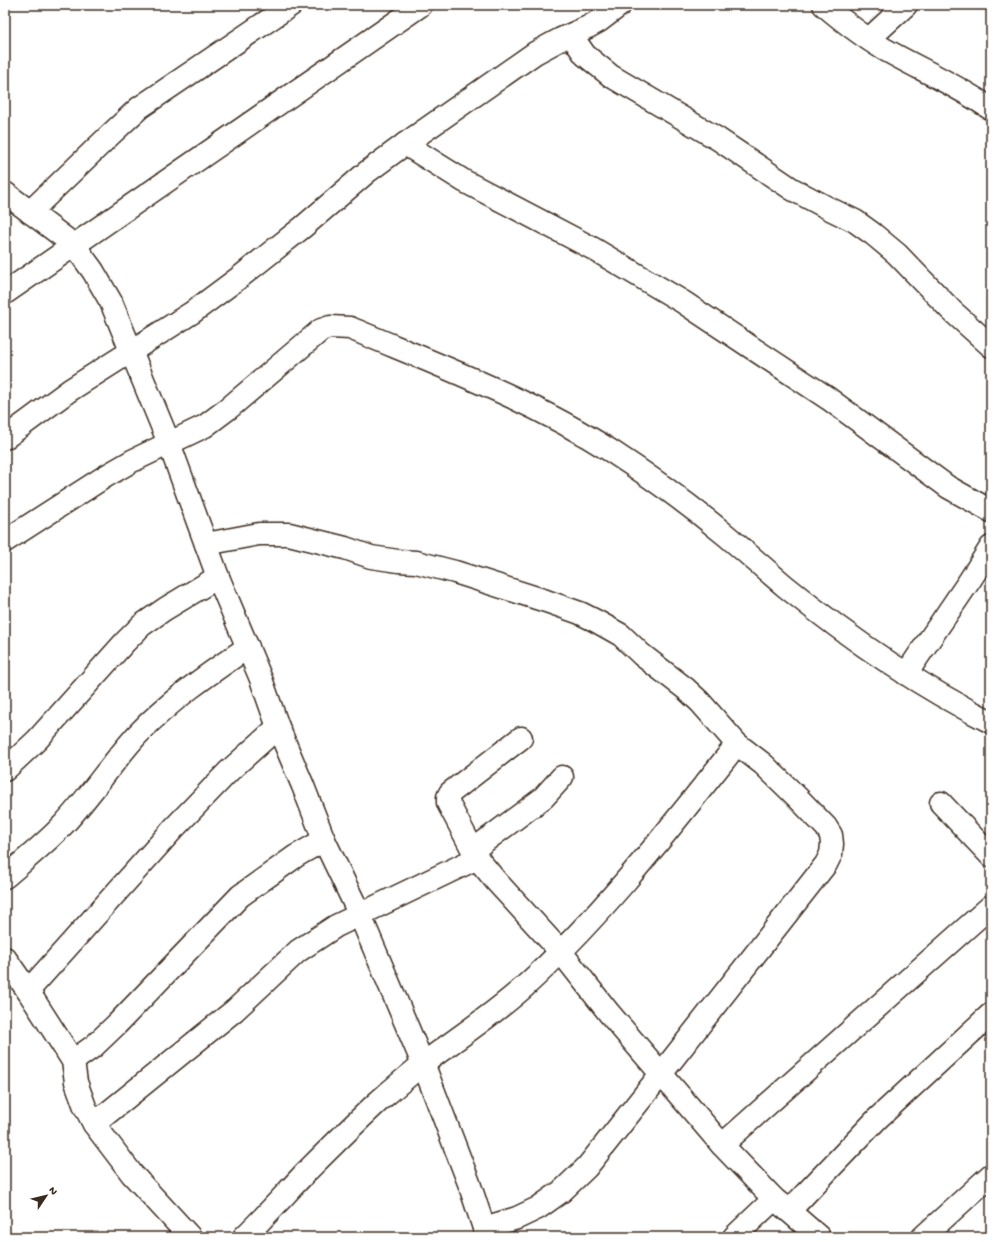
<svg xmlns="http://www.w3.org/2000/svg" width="996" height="1242" viewBox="0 0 996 1242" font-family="'Gochi Hand',sans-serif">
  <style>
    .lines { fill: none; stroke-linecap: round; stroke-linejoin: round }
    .minor-casing { stroke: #3b2a1e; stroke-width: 25 }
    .minor { stroke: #fff; stroke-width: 22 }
  </style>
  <rect width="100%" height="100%" fill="#fff"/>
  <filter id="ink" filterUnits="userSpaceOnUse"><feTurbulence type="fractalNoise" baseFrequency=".025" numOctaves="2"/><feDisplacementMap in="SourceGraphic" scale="8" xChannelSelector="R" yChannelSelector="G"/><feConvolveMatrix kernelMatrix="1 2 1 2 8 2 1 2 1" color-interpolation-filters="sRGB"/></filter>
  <g filter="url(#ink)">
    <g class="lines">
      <defs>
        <g id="minor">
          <path d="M824 5C843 21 862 36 884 49 919 69 957 85 991 109"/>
          <polyline points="571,35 585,55 611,76 718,139 792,189 828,208 855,221 873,234 897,254 952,311 991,346"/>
          <polyline points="869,39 906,5"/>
          <polyline points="405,144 464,181 592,248 683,302 829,399 948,487 991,511"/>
          <polyline points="5,193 74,245 93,271 111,302 169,443 218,577 261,679 278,727 303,786 324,840 360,915 426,1071 469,1183 487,1237"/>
          <polyline points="30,212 110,135 139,108 291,5"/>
          <polyline points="5,293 421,5"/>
          <polyline points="5,438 70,390 193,312 240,277 303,227 367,172 405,144 535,53 561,39 588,27 599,21 620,5"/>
          <path d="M5 541 106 476 132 461 205 426 229 408 321 330 330 327 350 328C438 365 530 399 611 451 651 477 691 506 727 536 747 553 766 570 785 586 849 638 917 685 991 722"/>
          <polyline points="206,544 259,534 289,534 345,548 371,557 398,561 416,562 455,572 546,601 580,613 596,621 621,635 642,655 686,689 700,702 737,744 763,764 798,798 826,827 831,835 832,844 831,854 826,864 661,1074 587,1167 562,1191 538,1208 517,1218 484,1228"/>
          <polyline points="906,674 970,580 991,547"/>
          <polyline points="5,770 37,740 125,642 142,625 165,609 218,577"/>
          <polyline points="941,803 991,856"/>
          <polyline points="473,850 543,798 562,777"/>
          <polyline points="477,858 448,803 448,797 450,793 521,738"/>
          <path d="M5 877C25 860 46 843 64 824 90 796 111 764 137 735 169 701 210 673 248 647"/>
          <polyline points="5,958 28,991 73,1061 76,1082 85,1107 94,1124 132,1174 190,1237"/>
          <polyline points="28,991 174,828 229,771 278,727"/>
          <polyline points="73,1061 94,1046 117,1024 240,896 296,856 324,840"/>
          <polyline points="94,1124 235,1010 298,951 336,926 467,863 477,858 496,881 561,952 609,1013 722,1145 774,1199 789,1211 819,1237"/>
          <polyline points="722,1145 991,906"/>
          <polyline points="789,1211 878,1118 991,1014"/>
          <path d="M244 1237C266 1216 286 1193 307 1171 331 1147 355 1123 380 1100 394 1088 409 1075 423 1064 457 1038 493 1015 524 987 604 914 670 828 737 744"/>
          <polyline points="734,1237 774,1199"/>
          <polyline points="923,1237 991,1175"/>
        </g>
      </defs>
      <use href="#minor" class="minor-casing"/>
      <use href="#minor" class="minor"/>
    </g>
  </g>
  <rect width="996" height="1242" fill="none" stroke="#fff" stroke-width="20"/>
  <rect x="10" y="10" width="976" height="1222" fill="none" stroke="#3b2a1e" stroke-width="1.5" filter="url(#ink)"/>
  <g transform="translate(46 1196) rotate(55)" stroke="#ffffff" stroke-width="3" paint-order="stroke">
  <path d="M0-3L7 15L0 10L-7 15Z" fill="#3b2a1e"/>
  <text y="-6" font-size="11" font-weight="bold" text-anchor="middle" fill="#3b2a1e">N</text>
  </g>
</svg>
